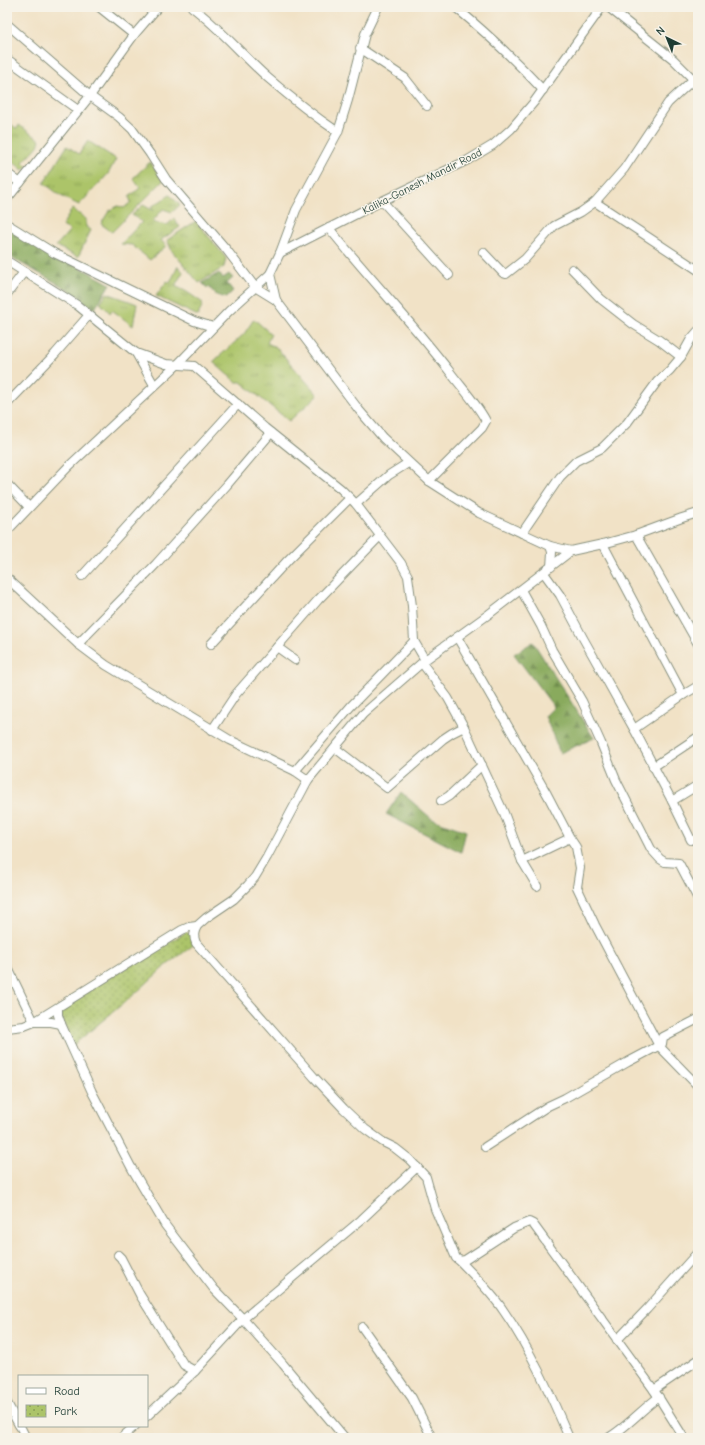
<svg xmlns="http://www.w3.org/2000/svg" width="705" height="1445" viewBox="0 0 705 1445" font-family="'Comic Neue',sans-serif">
  <style>
    .grass { fill: url(#grass-tufts); stroke: #66804e }
    .forest { fill: url(#forest-firs); stroke: #547448 }
    .park { fill: url(#park-dots); stroke: #66804e }
    .lines { fill: none; stroke-linecap: round; stroke-linejoin: round }
    .minor-casing { stroke: #88907d; stroke-width: 10 }
    .minor { stroke: #fff; stroke-width: 8 }
    .labels { text-anchor: middle; stroke-width: 3; stroke-linejoin: round; paint-order: stroke }
    .street-label { font-size: 11px; fill: #1f3d34; stroke: #f7f3e8 }
  </style>
  <defs>
    <pattern id="grass-tufts" width="24" height="20" patternUnits="userSpaceOnUse"><rect width="24" height="20" fill="#acc469"/><path d="M3 7l-1-3M5 7V3M7 7l1-3M15 17l-1-3M17 17v-4M19 17l1-3" fill="none" stroke="#8ba057"/></pattern>
    <pattern id="forest-firs" width="22" height="20" patternUnits="userSpaceOnUse"><rect width="22" height="20" fill="#89aa5d"/><path d="M5 1l3.5 6h-7zM16 11l3.5 6h-7z" fill="#6f8c4e"/></pattern>
    <pattern id="park-dots" width="8" height="8" patternUnits="userSpaceOnUse"><rect width="8" height="8" fill="#acc469"/><path d="M2 2h.1M6 6h.1" fill="none" stroke="#8ba057" stroke-width="1.8" stroke-linecap="round"/></pattern>
  </defs>
  <rect width="100%" height="100%" fill="#f7f3e8"/>
  <filter id="ink" filterUnits="userSpaceOnUse"><feTurbulence type="fractalNoise" baseFrequency=".025" numOctaves="2"/><feDisplacementMap in="SourceGraphic" scale="8" xChannelSelector="R" yChannelSelector="G"/><feConvolveMatrix kernelMatrix="1 2 1 2 8 2 1 2 1" color-interpolation-filters="sRGB"/></filter>
  <filter id="wash" filterUnits="userSpaceOnUse"><feTurbulence type="fractalNoise" baseFrequency=".012" numOctaves="4" result="noise"/><feDisplacementMap in="SourceGraphic" scale="16" xChannelSelector="R" yChannelSelector="G"/><feGaussianBlur stdDeviation="0.9" result="paint"/><feColorMatrix in="noise" values="0 0 0 0 0 0 0 0 0 0 0 0 0 0 0 0 0 1.4 0 .05"/><feComposite in="paint" operator="in"/></filter>
  <g filter="url(#wash)">
    <rect width="100%" height="100%" fill="#f1e2c6"/>
    <g class="grass">
      <polygon points="7,121 17,129 19,125 40,140 38,146 23,162 27,166 23,170 7,157"/>
      <polygon points="88,141 116,159 108,174 79,205 61,196 44,183 67,146 79,154"/>
      <polygon points="150,162 163,181 112,232 101,224 109,211 118,206 124,208 131,202 129,197 140,188 133,178"/>
      <polygon points="170,195 180,205 172,212 163,209 152,222 167,225 174,219 180,227 161,240 166,246 150,260 132,245 121,244 142,222 132,215 143,205 154,211 151,207"/>
      <polygon points="72,209 86,219 86,227 91,230 78,257 56,246 70,230 62,226"/>
      <polygon points="196,221 226,258 224,267 199,283 172,251 167,240"/>
      <polygon points="178,266 183,272 175,286 187,292 203,303 198,316 156,296 167,281 170,283"/>
      <polygon points="107,293 137,304 133,326 112,310 110,313 100,303"/>
      <polygon points="254,319 271,334 267,343 276,347 318,395 289,421 241,382 236,382 213,362 244,334"/>
    </g>
    <g class="forest">
      <polygon points="7,227 110,284 94,310 74,293 7,255"/>
      <polygon points="219,273 223,278 229,274 233,278 227,283 233,291 226,298 216,295 209,287 207,288 202,283"/>
      <polygon points="533,642 594,738 560,753 545,716 554,707 514,654"/>
      <polygon points="401,792 432,819 466,831 461,852 386,814"/>
    </g>
    <polygon class="park" points="186,932 194,938 196,943 162,969 137,992 72,1046 58,1008"/>
  </g>
  <g filter="url(#ink)">
    <g class="lines">
      <defs>
        <g id="minor">
          <polyline points="99,7 134,35"/>
          <path d="M192 7C220 28 242 55 268 78 290 97 314 116 338 132"/>
          <polyline points="378,7 365,34 348,100 338,132 296,210 280,253 270,274 276,300 359,410 383,438 429,481 479,513 550,546 571,551 603,544 636,535 682,518 698,513"/>
          <path d="M455 7C487 33 515 60 543 90"/>
          <polyline points="608,7 673,59 698,84"/>
          <polyline points="7,24 90,96 119,117 132,129 150,154 166,179 226,249 255,287 276,300"/>
          <polyline points="360,48 405,78 427,106"/>
          <polyline points="7,59 78,110"/>
          <polyline points="7,173 20,183"/>
          <polyline points="7,199 90,96 134,35 158,7"/>
          <polyline points="382,201 449,275"/>
          <polyline points="595,202 698,270"/>
          <polyline points="7,224 54,253 194,321 213,327"/>
          <path d="M329 228C368 277 412 322 450 372 462 388 477 404 486 421L482 428 429 481"/>
          <polyline points="483,252 503,273 506,274 525,259 554,226 581,212 595,202 624,169 668,103 698,75"/>
          <polyline points="280,253 382,201 468,160 493,145 511,129 534,102 602,7"/>
          <polyline points="7,261 77,305 136,353 166,364 194,366 265,428 341,489 356,504 401,563 408,576 412,606 414,641 425,660 489,614 571,551"/>
          <polyline points="572,269 601,299 633,324 659,340 681,357"/>
          <polyline points="7,294 24,272"/>
          <polyline points="136,353 154,385"/>
          <polyline points="7,404 55,354 89,315"/>
          <polyline points="7,484 29,507"/>
          <polyline points="356,504 389,475 408,463"/>
          <polyline points="7,531 68,467 177,365 229,311 270,274"/>
          <polyline points="522,533 560,477 576,461 602,448 627,423 657,382 670,370 681,357 691,339 698,331"/>
          <polyline points="636,535 698,644"/>
          <polyline points="603,544 683,695"/>
          <polyline points="550,546 552,552 551,567"/>
          <polyline points="544,573 560,595 583,638 634,729"/>
          <polyline points="82,576 238,404"/>
          <polyline points="7,578 78,644 106,665 230,740 295,771 351,706 414,641"/>
          <polyline points="521,590 541,626 552,650 582,701 601,743 616,780 651,849 660,859 665,862 679,863 698,899"/>
          <polyline points="457,637 547,794 570,838 522,861"/>
          <polyline points="78,644 156,564 227,485 271,433"/>
          <polyline points="211,644 288,560 350,498"/>
          <polyline points="277,647 295,660"/>
          <polyline points="422,663 448,698 464,727 504,813 522,861 537,886"/>
          <polyline points="698,686 683,695 634,729 672,801 698,785"/>
          <polyline points="212,730 236,694 318,600 380,536"/>
          <polyline points="335,748 387,788 443,739 452,733 464,727"/>
          <polyline points="653,767 698,737"/>
          <polyline points="295,771 308,780"/>
          <polyline points="441,801 449,796 482,765"/>
          <polyline points="672,801 691,840"/>
          <polyline points="570,838 576,847 580,868 577,887 595,925 659,1046 698,1086"/>
          <path d="M197 926C194 932 193 936 196 943L314 1077 344 1109 365 1129 383 1142 395 1148 409 1159 426 1177 435 1209 456 1258 460 1261 465 1260 514 1228 529 1222 533 1224 654 1390 684 1438"/>
          <polyline points="7,966 34,1022 51,1022 61,1024"/>
          <polyline points="58,1008 58,1015 61,1024 92,1092 131,1167 165,1225 214,1289 243,1319 283,1364 345,1438"/>
          <polyline points="7,1028 24,1026 34,1022 182,930 189,927 197,926 206,918 234,899 248,885 255,877 267,857 308,780 363,714 425,660"/>
          <polyline points="485,1147 548,1106 565,1098 628,1062 662,1044 663,1037 698,1019"/>
          <polyline points="118,1255 121,1258 140,1295 184,1365 195,1371"/>
          <path d="M460 1261C475 1277 491 1292 503 1310 531 1350 550 1393 569 1438"/>
          <polyline points="362,1327 412,1398 432,1438"/>
          <polyline points="617,1340 647,1309 698,1252"/>
          <polyline points="654,1390 698,1360"/>
          <polyline points="7,1403 19,1425"/>
          <polyline points="147,1416 195,1371 243,1319 361,1220 417,1167"/>
          <polyline points="20,1426 26,1438"/>
          <polyline points="121,1438 135,1426"/>
          <path d="M608 1438C626 1428 642 1409 659 1397"/>
        </g>
      </defs>
      <use href="#minor" class="minor-casing"/>
      <use href="#minor" class="minor"/>
    </g>
  </g>
  <g class="labels">
    <g class="street-label">
      <text transform="translate(422 181) rotate(-27)" y="4">Kalika-Ganesh Mandir Road</text>
    </g>
  </g>
  <rect width="705" height="1445" fill="none" stroke="#f7f3e8" stroke-width="24"/>
  <rect x="18" y="1375" width="130" height="52" fill="#f7f3e8" stroke="#a1aaa0"/>
  <rect x="26" y="1388" width="20" height="6" fill="#ffffff" stroke="#a1aaa0"/>
  <text x="54" y="1395" font-size="12" fill="#1f3d34">Road</text>
  <rect x="26" y="1405" width="20" height="12" fill="url(#park-dots)" stroke="#a1aaa0"/>
  <text x="54" y="1415" font-size="12" fill="#1f3d34">Park</text>
  <g transform="translate(667 38) rotate(317)" stroke="#f7f3e8" stroke-width="3" paint-order="stroke">
  <path d="M0-3L7 15L0 10L-7 15Z" fill="#1f3d34"/>
  <text y="-6" font-size="11" font-weight="bold" text-anchor="middle" fill="#1f3d34">N</text>
  </g>
</svg>
